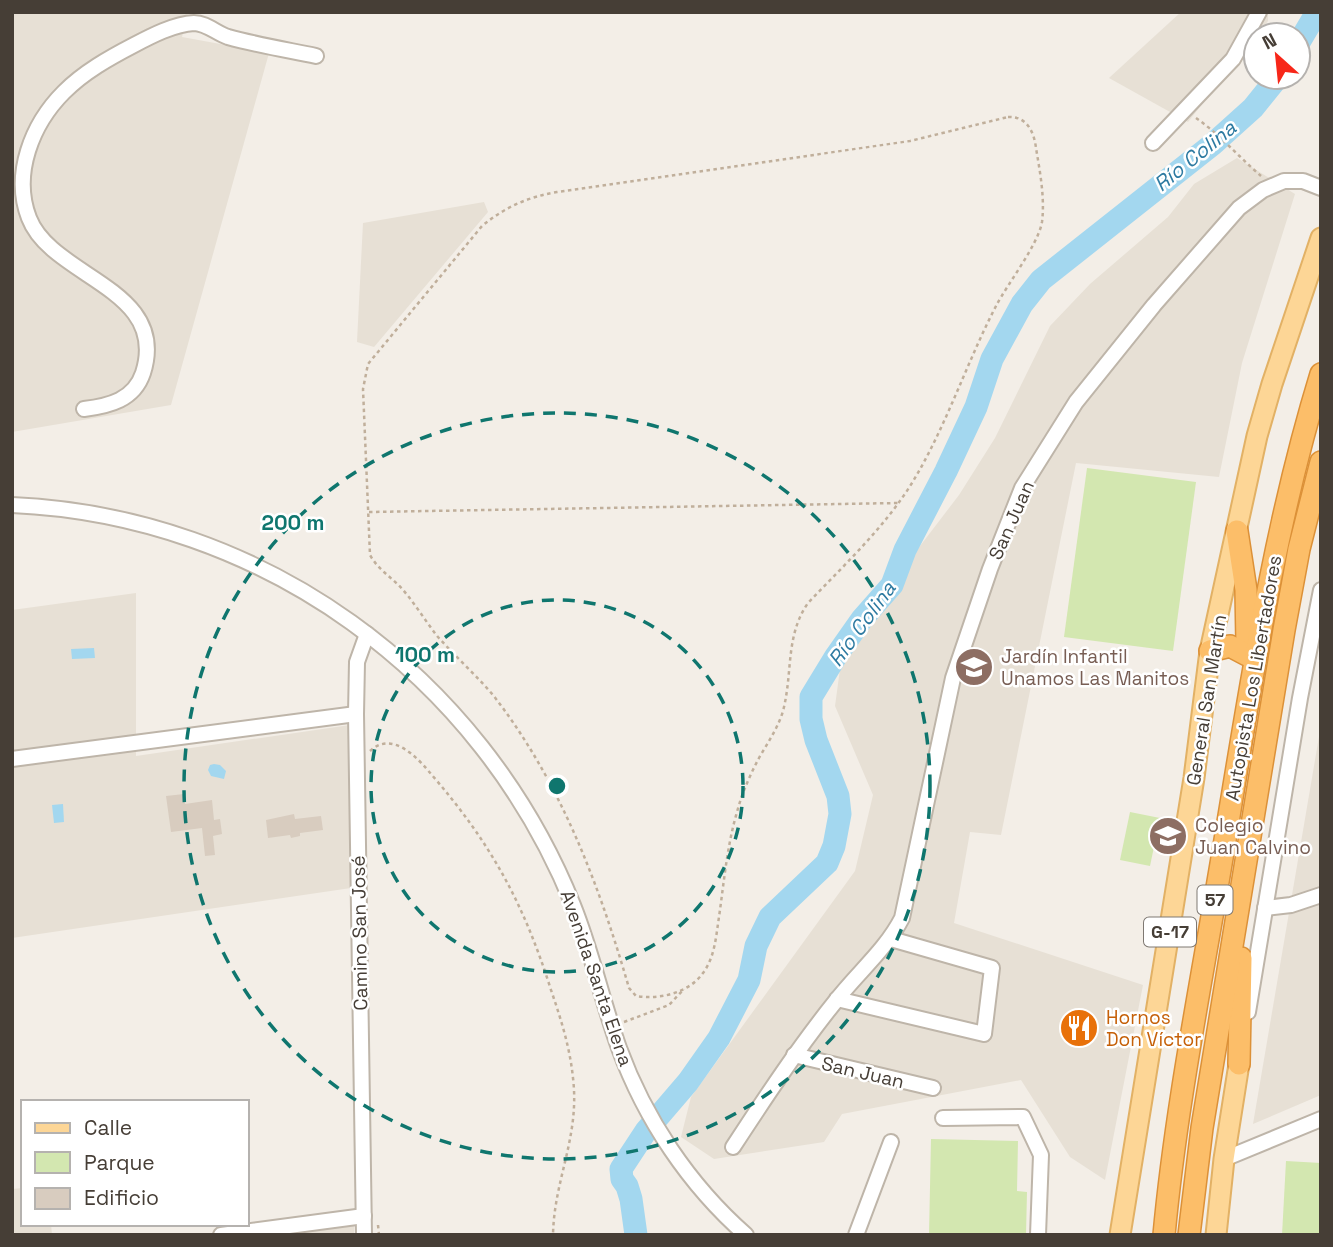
<svg xmlns="http://www.w3.org/2000/svg" width="1333" height="1247" viewBox="0 0 1333 1247" font-family="'Space Grotesk',sans-serif">
  <style>
    .residential { fill: #e7e0d5 }
    .green { fill: #d3e7b0 }
    .water { fill: #a3d7ef }
    .lines { fill: none; stroke-linecap: round; stroke-linejoin: round }
    .river { stroke: #a3d7ef; stroke-width: 23 }
    .building { fill: #d8ccbf }
    .minor-casing { stroke: #beb5a9; stroke-width: 18 }
    .major-casing { stroke: #e2b165; stroke-width: 23 }
    .highway-casing { stroke: #dc9138; stroke-width: 24 }
    .path { stroke: #c0af9b; stroke-width: 2.5; stroke-dasharray: 3.5 3.5; stroke-linecap: butt }
    .minor { stroke: #fff; stroke-width: 14 }
    .major { stroke: #fdd696; stroke-width: 19 }
    .highway { stroke: #fcbe69; stroke-width: 21 }
    .ring { fill: none; stroke: #0f766e; stroke-width: 3.5; stroke-dasharray: 12 9 }
    .labels { text-anchor: middle; stroke-width: 5; stroke-linejoin: round; paint-order: stroke }
    .shield { fill: #fff; stroke: #7e7872; stroke-width: 2 }
    .shield-label { font-size: 18px; font-weight: bold; fill: #463e36 }
    .street-label { font-size: 19px; fill: #463e36; stroke: #fff }
    .education-label { font-size: 19px; fill: #785e54; stroke: #fff; text-anchor: start }
    .food-label { font-size: 19px; fill: #c56008; stroke: #fff; text-anchor: start }
    .water-label { font-size: 21px; font-style: italic; fill: #2d7aa1; stroke: #fff }
    .centre { fill: #0f766e; stroke: #fff; stroke-width: 3.5 }
    .ring-label { font-size: 21px; text-anchor: middle; font-weight: bold; fill: #0f766e; stroke: #fff; stroke-width: 5; stroke-linejoin: round; paint-order: stroke }
  </style>
  <rect width="100%" height="100%" fill="#f3eee7"/>
  <g class="residential">
    <polygon points="12,12 188,12 182,37 269,53 171,405 12,432"/>
    <polygon points="1181,12 1268,12 1268,21 1188,122 1109,78"/>
    <polygon points="1237,158 1295,194 1242,363 1219,477 1076,463 1001,835 970,832 954,923 1143,985 1105,1180 1070,1157 1021,1080 842,1114 824,1142 714,1159 681,1137 691,1097 855,871 873,795 835,706 840,669 891,584 959,495 995,438 1050,326 1090,284 1168,217 1194,184"/>
    <polygon points="484,202 488,212 374,347 357,342 363,223"/>
    <polygon points="136,593 136,756 350,725 351,888 12,938 12,610"/>
    <polygon points="1321,725 1321,1095 1253,1124"/>
    <polygon points="23,1188 23,1224 51,1224 52,1235 12,1235 12,1189"/>
    <polygon points="354,1226 354,1235 282,1235"/>
  </g>
  <g class="green">
    <polygon points="1087,468 1196,482 1173,651 1064,637"/>
    <polygon points="1130,812 1160,818 1150,866 1120,860"/>
    <polygon points="931,1139 1018,1141 1017,1191 1027,1192 1026,1235 929,1235"/>
    <polygon points="1286,1161 1321,1163 1321,1235 1282,1235"/>
  </g>
  <g class="water">
    <polygon points="94,648 95,658 72,659 71,649"/>
    <polygon points="214,764 220,765 226,771 224,779 211,776 208,770 210,765"/>
    <polygon points="63,804 64,822 54,823 52,805"/>
  </g>
  <g class="lines">
    <g class="river">
      <polyline points="1298,44 1317,12"/>
      <polyline points="636,1235 631,1199 627,1186 622,1179 621,1169 646,1131 688,1082 719,1038 749,980 756,946 770,917 827,863 834,846 840,814 838,796 816,740 811,719 811,697 836,656 862,619 892,585 905,550 946,471 976,407 992,359 1022,304 1041,280 1213,144 1253,108 1278,77"/>
    </g>
  </g>
  <g class="building">
    <polygon points="184,794 185,804 212,800 214,820 220,819 222,834 213,836 215,855 205,856 202,828 171,832 166,796"/>
    <polygon points="294,814 295,819 321,816 323,830 300,833 300,836 291,838 290,835 268,838 266,820"/>
    <polygon points="1072,1014 1091,1019 1085,1042 1066,1037"/>
  </g>
  <g class="lines">
    <defs>
      <g id="minor">
        <polyline points="1153,143 1233,59 1259,12"/>
        <path d="M84 409C109 406 134 400 143 373 170 288 52 278 29 218 12 174 32 124 64 92 84 72 109 58 134 45 151 36 174 24 194 23 206 23 216 33 228 37 257 45 287 50 316 56"/>
        <path d="M12 505C262 516 480 674 573 905 592 952 602 1001 619 1048 645 1119 689 1185 746 1235"/>
        <polyline points="12,759 356,714"/>
        <polyline points="1265,908 1291,905 1321,895"/>
        <polyline points="837,999 984,1034 992,968 891,939"/>
        <polyline points="1248,1012 1300,698 1321,590"/>
        <polyline points="794,1055 933,1088"/>
        <polyline points="943,1118 1023,1117 1041,1155 1038,1235"/>
        <path d="M733 1147C765 1098 798 1048 835 1002 857 973 885 951 902 918L953 678 990 569 1022 488 1076 402 1154 305 1239 208 1263 190 1284 181H1303L1321 188"/>
        <polyline points="1224,1159 1321,1119"/>
        <polyline points="221,1235 364,1216"/>
        <polyline points="364,1235 356,714 357,662 367,634"/>
        <polyline points="856,1235 891,1142"/>
      </g>
      <g id="major">
        <polyline points="1120,1235 1194,778 1210,651 1257,436 1272,384 1321,238"/>
        <polyline points="1216,1235 1224,1159 1239,1064"/>
      </g>
      <g id="highway">
        <polyline points="1237,531 1246,590 1247,644"/>
        <polyline points="1210,651 1230,646 1247,655"/>
        <polyline points="1239,1064 1241,958"/>
        <path d="M1164 1235C1176 1106 1202 979 1223 852 1250 691 1273 530 1321 374"/>
        <polyline points="1189,1235 1202,1128 1284,630 1299,549 1321,462"/>
      </g>
    </defs>
    <use href="#minor" class="minor-casing"/>
    <use href="#major" class="major-casing"/>
    <use href="#highway" class="highway-casing"/>
    <g class="path">
      <path d="M1008 117C1027 116 1034 132 1036 148 1040 172 1045 198 1042 222 1038 245 1008 283 996 306 966 364 946 427 912 483 884 528 844 565 808 603 785 636 793 673 783 711 778 728 768 742 759 758 750 775 742 793 737 812 727 846 724 882 719 917 716 936 715 957 703 973 689 993 659 1000 636 996L629 988C599 884 560 781 493 695 476 675 456 657 438 637 426 622 416 605 403 590 393 578 378 570 370 555L363 389 368 364 482 226C505 207 528 197 557 192L910 141Z"/>
      <path d="M1196 118C1219 134 1239 157 1261 176"/>
      <polyline points="369,512 898,503"/>
      <path d="M370 751C392 730 418 758 431 774 491 843 524 904 551 990 561 1019 570 1048 573 1078 580 1137 554 1179 553 1235"/>
      <polyline points="624,1022 669,1005 684,989"/>
      <polyline points="378,1225 379,1235"/>
    </g>
    <use href="#minor" class="minor"/>
    <use href="#major" class="major"/>
    <use href="#highway" class="highway"/>
  </g>
  <g class="ring">
    <circle cx="557" cy="786" r="186"/>
    <circle cx="557" cy="786" r="373"/>
  </g>
  <defs>
    <symbol id="school-disc" viewBox="-11 -11 22 22"><circle r="9.5" fill="#8d6e63" stroke="#fff"/><path d="M0-5L7-2L0 1L-7-2ZM-4 1L0 2.5L4 1V4Q0 6-4 4Z" fill="#fff"/></symbol>
    <symbol id="restaurant-disc" viewBox="-11 -11 22 22"><circle r="9.5" fill="#e8710a" stroke="#fff"/><path d="M-5-6h1v4h1v-4h1v4h1v-4h1v5L-1.5 .5V6h-2V.5L-5-1ZM5-6V6H3V1.5H1.5Q1.5-4 5-6Z" fill="#fff"/></symbol>
  </defs>
  <g fill-rule="evenodd">
    <use href="#school-disc" x="952" y="645" width="44" height="44"/>
    <use href="#school-disc" x="1146" y="814" width="44" height="44"/>
    <use href="#restaurant-disc" x="1057" y="1006" width="44" height="44"/>
  </g>
  <g class="labels">
    <g class="shield">
      <rect x="1197.5" y="885.5" width="35" height="29" rx="5"/>
      <rect x="1144" y="917.5" width="52" height="29" rx="5"/>
    </g>
    <g class="shield-label">
      <text x="1215" y="906">57</text>
      <text x="1170" y="938">G-17</text>
    </g>
    <g class="street-label">
      <text transform="translate(1011 520) rotate(-66)" y="7">San Juan</text>
      <text transform="translate(1253 678) rotate(-80)" y="7">Autopista Los Libertadores</text>
      <text transform="translate(1206 700) rotate(-81)" y="7">General San Martín</text>
      <text transform="translate(359 933) rotate(-91)" y="7">Camino San José</text>
      <text transform="translate(597 978) rotate(71)" y="7">Avenida Santa Elena</text>
      <text transform="translate(863 1072) rotate(13)" y="7">San Juan</text>
    </g>
    <g class="education-label">
      <text x="1001" y="663">Jardín Infantil<tspan x="1001" dy="22">Unamos Las Manitos</tspan></text>
      <text x="1195" y="832">Colegio<tspan x="1195" dy="22">Juan Calvino</tspan></text>
    </g>
    <g class="food-label">
      <text x="1106" y="1024">Hornos<tspan x="1106" dy="22">Don Víctor</tspan></text>
    </g>
    <g class="water-label">
      <text transform="translate(1195 156) rotate(-39)" y="7">Río Colina</text>
      <text transform="translate(862 624) rotate(-54)" y="7">Río Colina</text>
    </g>
  </g>
  <circle cx="557" cy="786" r="10" class="centre"/>
  <g class="ring-label">
    <text x="293" y="530">200 m</text>
    <text x="425" y="662">100 m</text>
  </g>
  <rect width="1333" height="1247" fill="none" stroke="#463e36" stroke-width="28"/>
  <rect x="21" y="1100" width="228" height="126" fill="#ffffff" stroke="#b5b2af" stroke-width="2"/>
  <rect x="35" y="1123" width="35" height="10" fill="#fdd696" stroke="#b5b2af" stroke-width="2"/>
  <text x="84" y="1135" font-size="21" fill="#463e36">Calle</text>
  <rect x="35" y="1152" width="35" height="21" fill="#d3e7b0" stroke="#b5b2af" stroke-width="2"/>
  <text x="84" y="1170" font-size="21" fill="#463e36">Parque</text>
  <rect x="35" y="1188" width="35" height="21" fill="#d8ccbf" stroke="#b5b2af" stroke-width="2"/>
  <text x="84" y="1205" font-size="21" fill="#463e36">Edificio</text>
  <g transform="translate(1277 56) rotate(333)"><circle r="33" fill="#ffffff" stroke="#b5b2af" stroke-width="2"/>
  <path d="M0-5L12 26L0 18L-12 26Z" fill="#f72719"/>
  <text y="-10" font-size="19" font-weight="bold" text-anchor="middle" fill="#463e36">N</text>
  </g>
</svg>
